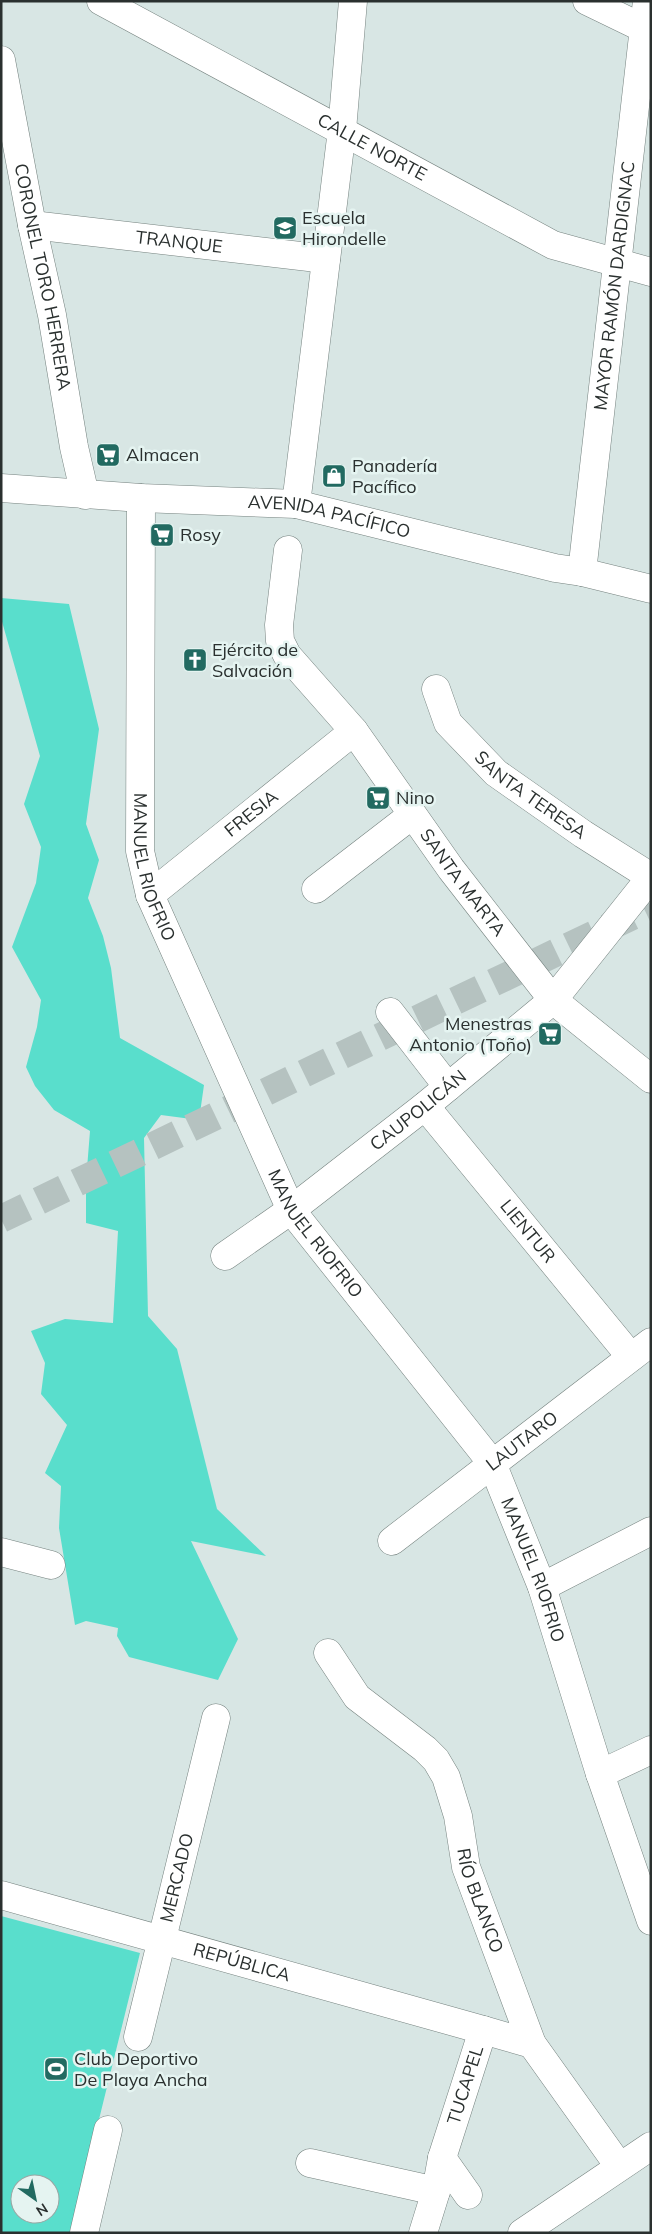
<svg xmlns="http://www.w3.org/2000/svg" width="652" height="2234" viewBox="0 0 652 2234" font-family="Mulish,sans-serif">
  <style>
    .green { fill: #59decc; fill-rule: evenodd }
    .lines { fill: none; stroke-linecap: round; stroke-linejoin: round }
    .highway-tunnel { stroke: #b5c2c0; stroke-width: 28; stroke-dasharray: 28 14; stroke-linecap: butt }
    .minor-casing { stroke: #75827f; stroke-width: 29 }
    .minor { stroke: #fff; stroke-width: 28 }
    .labels { text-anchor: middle; stroke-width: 5; stroke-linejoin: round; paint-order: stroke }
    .street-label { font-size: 18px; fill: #2a302f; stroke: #e5f4f1 }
    .poi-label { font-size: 18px; fill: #2a302f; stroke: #e5f4f1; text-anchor: start }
  </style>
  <rect width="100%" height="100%" fill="#d8e6e4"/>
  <g class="green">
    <polygon points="1,598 69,604 99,729 86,824 99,860 88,898 103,936 111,968 120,1038 204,1085 199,1120 161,1115 144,1138 148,1316 177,1349 217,1509 266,1556 191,1541 238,1639 218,1680 129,1657 117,1636 118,1628 86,1621 75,1625 59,1528 61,1486 45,1473 67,1425 41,1394 45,1363 31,1331 65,1319 113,1323 118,1231 86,1223 86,1181 90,1131 54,1110 35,1086 26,1067 37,1027 41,1000 12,947 36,883 41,847 24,804 40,756 1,618"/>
    <path d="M1 1916 140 1953 71 2233H1ZM20 2184H50V2214H20Z"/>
  </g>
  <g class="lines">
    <polyline class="highway-tunnel" points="1,1219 651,907"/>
    <defs>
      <g id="minor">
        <path id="s1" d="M101 1 553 245 651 272"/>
        <polyline points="587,1 651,32"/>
        <path id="s2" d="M1 60 32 225 52 315 74 447 85 495"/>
        <path id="s3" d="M32 225 326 259"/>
        <path id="s4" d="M1 488 141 498 296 504 555 568 582 572 651 589"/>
        <path id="s5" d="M141 498 140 851 150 895 291 1210 492 1463 542 1587 600 1774 651 1921"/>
        <polyline points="296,504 342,130 353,1"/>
        <path id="s6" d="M288 550 279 625 280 641 287 655 354 731 451 869 553 1000 651 1079"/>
        <path id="s7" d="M582 572 647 1"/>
        <path id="s8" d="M436 689 448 723 496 773 583 834 651 877"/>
        <polyline points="316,889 412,815"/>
        <path id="s9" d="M150 895 354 731"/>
        <polyline points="390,1012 448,1087"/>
        <path id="s10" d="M425 1106 631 1357"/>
        <path id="s11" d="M225 1256 291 1210 425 1106 553 1000 651 877"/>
        <path id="s12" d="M392 1541 651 1342"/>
        <polyline points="1,1552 51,1565"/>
        <polyline points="542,1587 651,1531"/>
        <path id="s13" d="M328 1653 357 1697 425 1749 436 1760 446 1777 458 1816 466 1867 532 2044 619 2166"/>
        <polyline points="600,1774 651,1750"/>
        <path id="s14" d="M1 1895 483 2030"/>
        <path id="s15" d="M138 2037 216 1718"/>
        <polyline points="442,2158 468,2195"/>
        <polyline points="310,2163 436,2191"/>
        <polyline points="84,2233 108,2130"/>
        <path id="s16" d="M423 2233 436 2191 442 2158 483 2030 532 2044"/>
        <polyline points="522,2233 651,2146"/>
      </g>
    </defs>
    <use href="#minor" class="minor-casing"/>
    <use href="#minor" class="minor"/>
  </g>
  <defs>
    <symbol id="school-square" viewBox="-11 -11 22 22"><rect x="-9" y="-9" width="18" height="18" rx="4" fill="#226a61" stroke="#e5f4f1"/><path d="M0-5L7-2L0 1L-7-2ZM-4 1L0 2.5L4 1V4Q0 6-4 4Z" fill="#fff"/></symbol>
    <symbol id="supermarket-square" viewBox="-11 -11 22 22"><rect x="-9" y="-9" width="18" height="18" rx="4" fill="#226a61" stroke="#e5f4f1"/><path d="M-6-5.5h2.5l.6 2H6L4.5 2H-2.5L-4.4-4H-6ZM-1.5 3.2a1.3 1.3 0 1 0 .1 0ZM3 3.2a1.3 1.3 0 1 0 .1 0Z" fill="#fff"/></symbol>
    <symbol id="shop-square" viewBox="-11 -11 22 22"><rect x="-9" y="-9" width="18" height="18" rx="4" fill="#226a61" stroke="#e5f4f1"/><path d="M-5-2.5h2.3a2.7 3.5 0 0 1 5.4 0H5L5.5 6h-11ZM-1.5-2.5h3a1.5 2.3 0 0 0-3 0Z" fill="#fff"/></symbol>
    <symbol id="church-square" viewBox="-11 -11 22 22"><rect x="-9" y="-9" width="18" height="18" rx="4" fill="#226a61" stroke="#e5f4f1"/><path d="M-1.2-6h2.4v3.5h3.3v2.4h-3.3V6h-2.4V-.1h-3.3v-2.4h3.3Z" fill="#fff"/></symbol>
    <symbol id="stadium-square" viewBox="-11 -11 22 22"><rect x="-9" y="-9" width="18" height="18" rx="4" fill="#226a61" stroke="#e5f4f1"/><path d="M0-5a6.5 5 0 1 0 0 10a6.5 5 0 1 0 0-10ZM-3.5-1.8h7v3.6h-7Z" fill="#fff"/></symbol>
  </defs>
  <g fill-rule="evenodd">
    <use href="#school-square" x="271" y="214" width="28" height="28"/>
    <use href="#supermarket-square" x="94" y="441" width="28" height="28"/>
    <use href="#shop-square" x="320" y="462" width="28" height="28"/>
    <use href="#supermarket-square" x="148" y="521" width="28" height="28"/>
    <use href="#church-square" x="181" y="646" width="28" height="28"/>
    <use href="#supermarket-square" x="364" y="784" width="28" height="28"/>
    <use href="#supermarket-square" x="536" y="1020" width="28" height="28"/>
    <use href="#stadium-square" x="42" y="2055" width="28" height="28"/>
  </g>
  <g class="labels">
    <g class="street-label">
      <text dy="6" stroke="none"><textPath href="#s1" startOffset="308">CALLE NORTE</textPath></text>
      <text dy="6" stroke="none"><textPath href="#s3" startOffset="148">TRANQUE</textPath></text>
      <text dy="6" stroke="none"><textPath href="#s2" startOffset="221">CORONEL TORO HERRERA</textPath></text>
      <text dy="6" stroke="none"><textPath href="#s7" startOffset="288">MAYOR RAMÓN DARDIGNAC</textPath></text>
      <text dy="6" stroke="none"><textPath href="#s4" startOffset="330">AVENIDA PACÍFICO</textPath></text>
      <text dy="6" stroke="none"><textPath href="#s8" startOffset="146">SANTA TERESA</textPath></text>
      <text dy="6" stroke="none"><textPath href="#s9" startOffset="130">FRESIA</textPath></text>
      <text dy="6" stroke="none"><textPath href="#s5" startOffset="371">MANUEL RIOFRIO</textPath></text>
      <text dy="6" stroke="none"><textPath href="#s6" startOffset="395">SANTA MARTA</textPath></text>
      <text dy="6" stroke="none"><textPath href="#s11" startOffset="242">CAUPOLICÁN</textPath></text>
      <text dy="6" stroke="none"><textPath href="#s5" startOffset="776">MANUEL RIOFRIO</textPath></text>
      <text dy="6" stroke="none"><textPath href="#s10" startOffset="162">LIENTUR</textPath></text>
      <text dy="6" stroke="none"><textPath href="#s12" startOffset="164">LAUTARO</textPath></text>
      <text dy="6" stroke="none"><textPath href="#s5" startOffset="1181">MANUEL RIOFRIO</textPath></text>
      <text dy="6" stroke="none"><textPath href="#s15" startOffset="164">MERCADO</textPath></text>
      <text dy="6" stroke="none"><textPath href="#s13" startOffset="302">RÍO BLANCO</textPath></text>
      <text dy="6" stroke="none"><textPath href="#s14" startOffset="250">REPÚBLICA</textPath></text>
      <text dy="6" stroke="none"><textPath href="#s16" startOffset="154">TUCAPEL</textPath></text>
    </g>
    <g class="poi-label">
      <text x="302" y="224">Escuela<tspan x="302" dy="21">Hirondelle</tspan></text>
      <text x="126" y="461">Almacen</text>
      <text x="352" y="472">Panadería<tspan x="352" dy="21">Pacífico</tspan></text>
      <text x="180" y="541">Rosy</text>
      <text x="212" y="656">Ejército de<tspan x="212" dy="21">Salvación</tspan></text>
      <text x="396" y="804">Nino</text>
      <text x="532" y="1030" text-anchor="end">Menestras<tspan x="532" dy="21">Antonio (Toño)</tspan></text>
      <text x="74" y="2065">Club Deportivo<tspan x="74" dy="21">De Playa Ancha</tspan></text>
    </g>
  </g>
  <rect width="652" height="2234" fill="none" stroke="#2a302f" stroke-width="5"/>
  <g transform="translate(35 2199) rotate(147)"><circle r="24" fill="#e5f4f1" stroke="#9aa6a3"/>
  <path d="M0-4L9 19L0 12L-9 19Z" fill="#226a61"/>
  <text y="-8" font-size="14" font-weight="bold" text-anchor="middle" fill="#2a302f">N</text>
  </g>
</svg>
